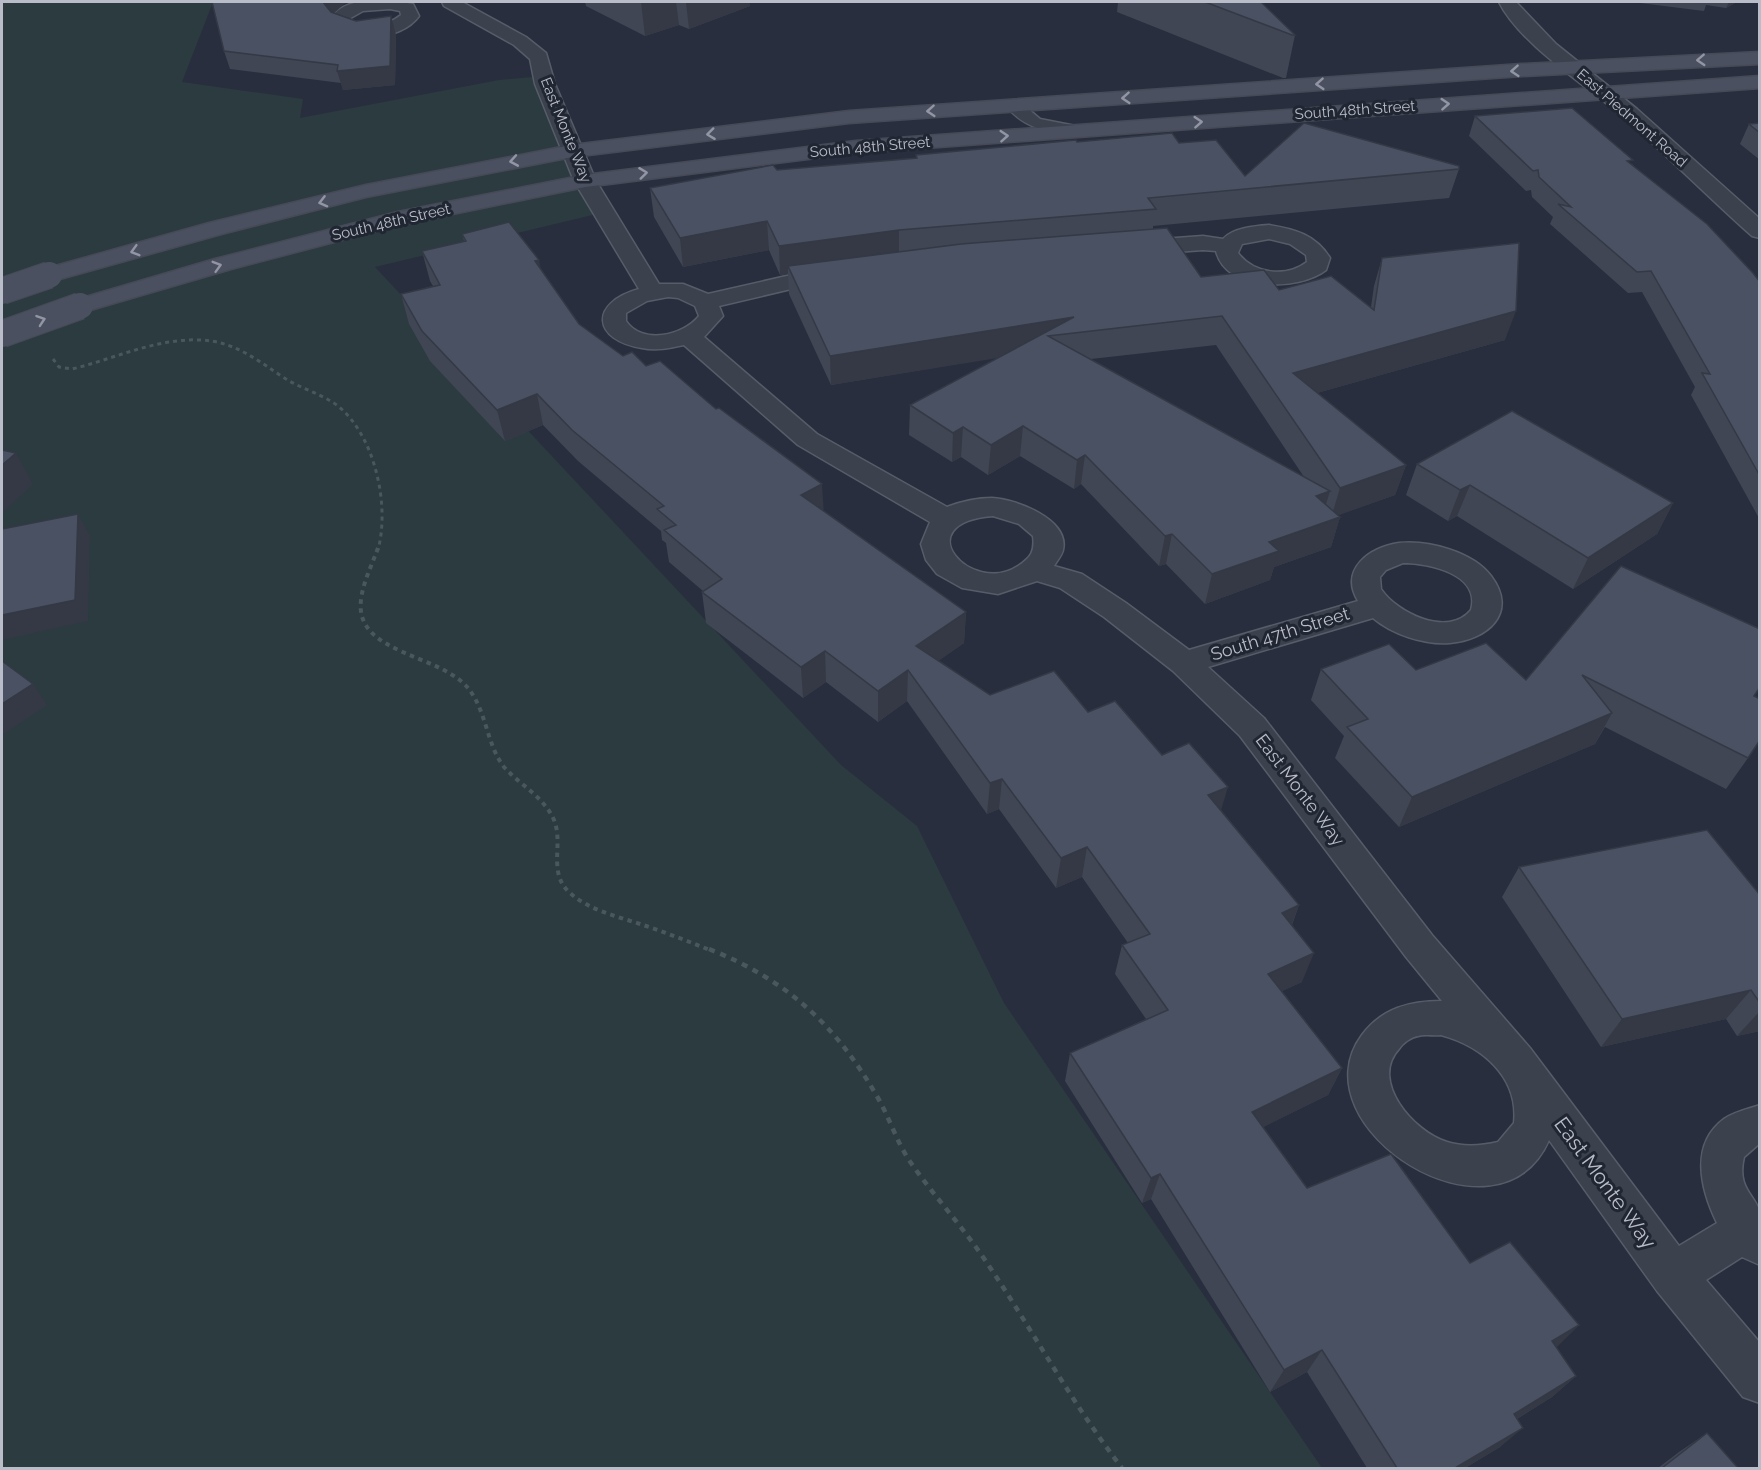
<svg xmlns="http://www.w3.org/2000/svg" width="1761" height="1470" viewBox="0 0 1761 1470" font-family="Raleway,sans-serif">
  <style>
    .green { fill: #2b3b40 }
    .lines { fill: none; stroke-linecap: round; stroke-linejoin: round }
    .service-casing { stroke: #575c69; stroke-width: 3 }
    .minor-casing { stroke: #575c69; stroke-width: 3 }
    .secondary-casing { stroke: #464a57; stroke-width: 3 }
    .path-far2 { stroke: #4a585e; stroke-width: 3; stroke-dasharray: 4 4; stroke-linecap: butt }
    .path-far1 { stroke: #4a585e; stroke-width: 4; stroke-dasharray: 4.5 4.5; stroke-linecap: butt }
    .path { stroke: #4a585e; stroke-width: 4.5; stroke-dasharray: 6 6; stroke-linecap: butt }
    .service { fill: #3c414e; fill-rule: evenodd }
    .minor { fill: #3c414e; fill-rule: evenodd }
    .secondary { fill: #4b5060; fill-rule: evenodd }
    .secondary-bridge-casing { stroke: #464a57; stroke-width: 28; stroke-linecap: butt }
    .secondary-bridge { stroke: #4b5060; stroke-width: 26 }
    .wall { fill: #404654; fill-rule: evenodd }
    .shaded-wall { fill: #343945 }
    .building { fill: #4a5162; stroke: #343945; stroke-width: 1.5 }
    .oneway { stroke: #9296a4 }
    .labels { text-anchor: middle; stroke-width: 6; stroke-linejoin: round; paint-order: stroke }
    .far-street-label { font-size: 15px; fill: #b9bcc9; stroke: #212633 }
    .street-label { font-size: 18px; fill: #b9bcc9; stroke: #212633 }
    .near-street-label { font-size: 21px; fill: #b9bcc9; stroke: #212633 }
  </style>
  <rect width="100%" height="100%" fill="#282e3e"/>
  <polygon class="green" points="2,2 213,2 182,82 303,99 300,118 499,80 543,76 605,212 375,267 841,765 917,826 1004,1003 1322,1468 2,1468"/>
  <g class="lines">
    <defs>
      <path id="service" d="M1014 100 1020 102 1040 119 1086 128 1088 131 1080 136C1051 132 1024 130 1006 105Z"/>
      <g id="minor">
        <path d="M358 2 407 3 413 4 419 16C401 41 347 46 329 20 337 9 345 5 358 2ZM390 9 400 11 401 15C387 26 362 32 347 20L363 11Z"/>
        <path d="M442 2H462L526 37 546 53 555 84 596 181 659 284H683L708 294 791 275 833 270 841 272 845 277 841 282 791 289 719 306 723 316 704 337 817 434 947 507C960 502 977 498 992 498 1015 499 1070 519 1063 550 1062 555 1057 561 1054 566L1082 574 1126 603 1189 650 1358 601C1339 570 1369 547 1399 543 1429 540 1473 552 1491 576 1519 613 1487 640 1450 643 1424 645 1392 634 1373 618L1208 667 1264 718 1432 935 1530 1048 1679 1246 1717 1223C1701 1190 1689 1145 1724 1119 1734 1112 1748 1109 1760 1105V1143L1744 1157C1736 1190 1757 1195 1760 1214 1761 1231 1760 1249 1760 1265L1742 1257 1706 1280 1760 1343V1403L1743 1397 1657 1291 1549 1140C1498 1256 1294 1127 1362 1035 1382 1008 1410 1001 1442 1001L1406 957 1240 736 1173 671 1104 617 1060 588 1037 581 998 594 962 588 937 574 926 560 921 544 930 522 798 445 684 345C670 348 656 351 642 348 592 340 589 303 639 289L574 181 535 84 530 59 514 45 444 6ZM668 297 678 298 695 306 699 316C683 336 642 345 626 321V313L647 301ZM993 516 1019 524 1033 536C1035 552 1031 557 1018 566 971 597 905 523 993 516ZM1403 563C1429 563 1481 574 1471 610 1448 638 1397 613 1381 589L1380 577 1386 570ZM1441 1035C1482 1046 1519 1077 1514 1123L1498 1142C1481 1146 1463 1147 1447 1142 1414 1132 1369 1081 1399 1049 1403 1043 1411 1037 1418 1036 1425 1034 1433 1036 1441 1035Z"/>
        <path d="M1499 2H1516L1556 44 1637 109 1760 219V238L1752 236C1708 197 1667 155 1623 117 1586 85 1520 44 1499 2Z"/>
        <path d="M1269 225C1295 229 1316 235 1330 258L1326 270C1299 291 1226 293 1216 251L1203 250 1135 255 1127 253 1124 248 1127 243 1135 241 1203 236 1223 239C1233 228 1255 226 1269 225ZM1269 239 1290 244 1306 255 1307 262C1286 278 1254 274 1238 253L1242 244Z"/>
      </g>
      <g id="secondary">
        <polygon points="1760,52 1760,64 1522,76 849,123 572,157 366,197 225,233 49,282 41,280 37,275 41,270 209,223 366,185 572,145 849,111 1522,64"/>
        <polygon points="1760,76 1760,88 856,153 585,187 399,225 231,269 80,313 72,311 68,306 72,301 215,259 398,212 585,175 856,141"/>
      </g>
    </defs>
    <use href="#service" class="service-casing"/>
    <use href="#minor" class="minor-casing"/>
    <use href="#secondary" class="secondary-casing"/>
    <path class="path-far2" d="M53 359 59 367 72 369C114 359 156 338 200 340 235 341 258 361 286 379 302 389 322 394 338 406 375 436 390 505 378 550"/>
    <path class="path-far1" d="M378 548C372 565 363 582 361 600 354 656 445 653 471 692 487 715 487 745 504 767 520 785 544 797 554 820 564 844 547 873 570 893 589 910 616 916 640 924 664 932 688 941 712 951"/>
    <path class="path" d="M709 949C787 980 836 1025 878 1098 890 1119 897 1143 911 1163 934 1196 962 1226 985 1260 1032 1329 1071 1402 1122 1468"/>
    <use href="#service" class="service"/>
    <use href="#minor" class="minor"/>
    <use href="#secondary" class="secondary"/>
    <defs>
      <g id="secondary-bridge">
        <polyline points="2,291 49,275"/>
        <polyline points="2,334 80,306"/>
      </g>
    </defs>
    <use href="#secondary-bridge" class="secondary-bridge-casing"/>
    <use href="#secondary-bridge" class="secondary-bridge"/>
  </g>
  <g class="wall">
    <polygon points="585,2 749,2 750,6 689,29 679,25 645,36 586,6"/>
    <polygon points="1118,2 1261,2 1295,35 1286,78 1283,78 1117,12"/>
    <polygon points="1632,2 1737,2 1726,8 1706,5 1704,11"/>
    <polygon points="344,4 334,13 396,35 395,85 343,90 341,83 230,69 224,51"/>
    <polygon points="1475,116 1632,164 1760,282 1760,520 1691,395 1695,387 1642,292 1628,293 1550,224 1553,217 1532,197 1531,190 1526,191 1469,136"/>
    <polygon points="1760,123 1760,160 1740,144 1749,124"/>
    <path d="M1077 142 1179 143 1245 176 1459 169 1449 198 1153 226V229L1201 277 1279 290 1371 307 1374 286 1382 258 1505 340 1317 393 1406 465 1395 495 1338 515 1340 517 1331 547 1274 567 1270 580 1205 604 1166 564 1159 566 1081 484 1074 489 1020 456 988 475 961 457 952 462 909 435 910 405 999 357 831 385 789 294 788 274 780 275 769 250 683 267 654 217 650 188 777 170 916 158V155ZM1216 345 1304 477 1091 359Z"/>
    <polygon points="462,234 541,269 579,324 623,356 646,366 823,511 966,612 964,643 938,661 990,695 1088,712 1162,755 1221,810 1299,905 1292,925 1302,982 1282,991 1342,1068 1328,1095 1263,1127 1307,1188 1470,1263 1579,1325 1556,1347 1576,1376 1552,1397 1517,1419 1500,1447 1465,1468 1367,1468 1307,1372 1270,1392 1151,1199 1142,1203 1065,1081 1070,1053 1146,1019 1115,974 1122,945 1128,943 1082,877 1056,888 999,809 987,814 907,701 878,722 826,682 803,698 706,623 702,592 703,591 669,562 666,543 662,540 661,531 578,461 543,425 505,441 430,361 409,324 401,294 433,286 430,281 422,251 464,241"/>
    <polygon points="1417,464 1673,503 1657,534 1573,589 1457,516 1448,521 1406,495"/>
    <polygon points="1621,566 1754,696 1748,758 1726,789 1605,727 1595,744 1399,827 1335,758 1344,736 1311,700 1321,669 1416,670 1526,680"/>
    <polygon points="1519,867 1760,895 1760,1031 1737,1036 1726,1019 1601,1047 1502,897"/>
    <polygon points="1707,1433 1738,1468 1658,1468 1679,1452"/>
  </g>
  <g class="shaded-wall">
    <polygon points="322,2 352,2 344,4 327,19"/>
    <polygon points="641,2 676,2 679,25 645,36"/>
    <polygon points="686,2 749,2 750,6 689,29"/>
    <polygon points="1729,2 1737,2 1726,8"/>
    <polygon points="391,16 396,35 395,85 343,90 337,71"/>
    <polygon points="767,221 769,250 683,267 680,238"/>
    <polygon points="899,230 899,260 788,266 788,274 780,275 779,246"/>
    <polygon points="539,260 545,289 535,261"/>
    <polygon points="1516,311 1505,340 1285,402 1293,373"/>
    <polygon points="1074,317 1048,336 1047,350 831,385 830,356"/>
    <polygon points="537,394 543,425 505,441 497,410"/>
    <polygon points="1023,426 1020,456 988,475 991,445"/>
    <polygon points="963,427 961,457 952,462 953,433"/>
    <polygon points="16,453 33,484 2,513 2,465"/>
    <polygon points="1085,455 1081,484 1074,489 1077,460"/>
    <polygon points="1406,465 1395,495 1331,518 1340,488"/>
    <polygon points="822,484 824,515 801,495"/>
    <polygon points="1470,485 1457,516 1448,521 1460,490"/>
    <polygon points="1330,491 1321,521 1316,496"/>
    <polygon points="1673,503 1657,534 1573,589 1588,558"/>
    <polygon points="78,514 90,536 88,621 2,640 2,615"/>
    <polygon points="1340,517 1331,547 1274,567 1270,580 1205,604 1212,574 1269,542"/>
    <polygon points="1172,534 1166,564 1159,566 1165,536"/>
    <polygon points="966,612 964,643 915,677 916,646"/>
    <polygon points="825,651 826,682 803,698 801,667"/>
    <polygon points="908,670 907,701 878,722 878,691"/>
    <polygon points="33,684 47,705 2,735 2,704"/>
    <polygon points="1612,713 1595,744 1399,827 1412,797"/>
    <polygon points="1002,779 999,809 987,814 990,783"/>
    <polygon points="1228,787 1219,817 1208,795"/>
    <polygon points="1087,847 1082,877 1056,888 1061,858"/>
    <polygon points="1299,905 1288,934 1282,913"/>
    <polygon points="1314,953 1302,982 1257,1002 1268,974"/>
    <polygon points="1751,990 1726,1019 1601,1047 1622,1019"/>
    <polygon points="1760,1011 1760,1031 1737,1036"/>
    <polygon points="1342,1068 1328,1095 1241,1138 1252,1112"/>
    <polygon points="1160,1174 1151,1199 1142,1203 1151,1178"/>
    <polygon points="1579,1325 1556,1348 1552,1341"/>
    <polygon points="1322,1350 1307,1372 1270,1392 1284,1370"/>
    <polygon points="1576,1376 1552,1397 1492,1434 1514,1414"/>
    <polygon points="1523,1428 1500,1447 1465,1468 1455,1468"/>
  </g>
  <g class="building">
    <polygon points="212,2 323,2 331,12 356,21 391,16 390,66 337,71 338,65 224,51"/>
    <polygon points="1205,2 1261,2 1295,35 1292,35"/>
    <polygon points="1572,108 1633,160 1627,161 1707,224 1753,273 1760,282 1760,476 1702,373 1710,374 1651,271 1637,272 1558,204 1571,207 1539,177 1538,170 1533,171 1475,116"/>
    <polygon points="1304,123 1459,166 1459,169 1148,198 1156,209 899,230 779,246 767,221 680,238 650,188 773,165 777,170 917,158 916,155 1076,140 1077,142 1172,133 1179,143 1216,140 1245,176"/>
    <polygon points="1760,123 1760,133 1749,124"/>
    <polygon points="509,222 539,260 535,261 579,324 623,356 632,352 646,366 660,361 716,409 719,408 822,484 801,495 966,612 916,646 990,695 1054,671 1088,712 1115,701 1162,755 1189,743 1228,787 1208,795 1299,905 1282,913 1314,953 1268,974 1342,1068 1252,1112 1307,1188 1391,1154 1470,1263 1510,1242 1579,1325 1552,1341 1576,1376 1514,1414 1523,1428 1455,1468 1397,1468 1322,1350 1284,1370 1160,1174 1151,1178 1070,1053 1168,1010 1122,945 1150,934 1087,847 1061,858 1002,779 990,783 908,670 878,691 825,651 801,667 702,592 722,579 664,530 676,525 657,509 664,506 572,430 537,394 497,410 422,331 401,294 440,285 422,251 466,241 462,234"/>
    <polygon points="1167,228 1201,277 1264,270 1279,290 1331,276 1374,310 1382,258 1519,243 1516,311 1293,373 1406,465 1340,488 1222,316 1048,336 1330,491 1316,496 1340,517 1269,542 1279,551 1212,574 1172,534 1165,536 1085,455 1077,460 1023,426 991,445 963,427 953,433 910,405 1074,317 830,356 788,266 961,244"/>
    <polygon points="1512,411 1673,503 1588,558 1470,485 1460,490 1417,464"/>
    <polygon points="2,450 16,453 2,465"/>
    <polygon points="78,514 75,600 2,615 2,529"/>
    <polygon points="1621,566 1760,629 1760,687 1754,696 1760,699 1760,740 1748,758 1582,675 1612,713 1412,797 1347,727 1368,719 1321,669 1389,644 1416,670 1486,643 1526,680"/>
    <polygon points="2,661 33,684 2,704"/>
    <polygon points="1707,830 1760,895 1760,1003 1751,990 1622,1019 1519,867"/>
    <polygon points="1707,1433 1738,1468 1662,1468"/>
  </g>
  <defs><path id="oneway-chevron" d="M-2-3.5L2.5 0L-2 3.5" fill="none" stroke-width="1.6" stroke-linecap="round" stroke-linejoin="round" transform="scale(1.5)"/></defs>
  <g class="oneway">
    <use href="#oneway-chevron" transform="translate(1701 60) rotate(177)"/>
    <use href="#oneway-chevron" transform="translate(1515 71) rotate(176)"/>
    <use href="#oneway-chevron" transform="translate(1320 84) rotate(176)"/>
    <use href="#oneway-chevron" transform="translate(1126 98) rotate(176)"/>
    <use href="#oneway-chevron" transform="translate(1445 104) rotate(-4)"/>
    <use href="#oneway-chevron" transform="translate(931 111) rotate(176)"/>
    <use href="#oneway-chevron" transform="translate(1198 122) rotate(-4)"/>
    <use href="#oneway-chevron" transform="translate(711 134) rotate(173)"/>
    <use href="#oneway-chevron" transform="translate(1004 136) rotate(-4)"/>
    <use href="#oneway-chevron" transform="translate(514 161) rotate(170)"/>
    <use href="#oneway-chevron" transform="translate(643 173) rotate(-7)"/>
    <use href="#oneway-chevron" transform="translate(323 202) rotate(166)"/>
    <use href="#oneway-chevron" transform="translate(135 251) rotate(164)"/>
    <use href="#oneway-chevron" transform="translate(217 266) rotate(-16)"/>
    <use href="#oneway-chevron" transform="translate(41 320) rotate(-19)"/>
  </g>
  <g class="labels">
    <g class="far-street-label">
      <text transform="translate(1355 110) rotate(-4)" y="5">South 48th Street</text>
      <text transform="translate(1632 118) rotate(41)" y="5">East Piedmont Road</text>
      <text transform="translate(566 130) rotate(68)" y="5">East Monte Way</text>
      <text transform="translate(870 147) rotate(-5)" y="5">South 48th Street</text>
      <text transform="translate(391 222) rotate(-13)" y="5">South 48th Street</text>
    </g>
    <g class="street-label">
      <text transform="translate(1280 634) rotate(-17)" y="6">South 47th Street</text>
      <text transform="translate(1300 790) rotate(53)" y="6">East Monte Way</text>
    </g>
    <g class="near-street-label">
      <text transform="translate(1605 1183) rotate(54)" y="7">East Monte Way</text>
    </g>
  </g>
  <rect width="1761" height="1470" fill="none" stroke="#b9bcc9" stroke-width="6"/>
</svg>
